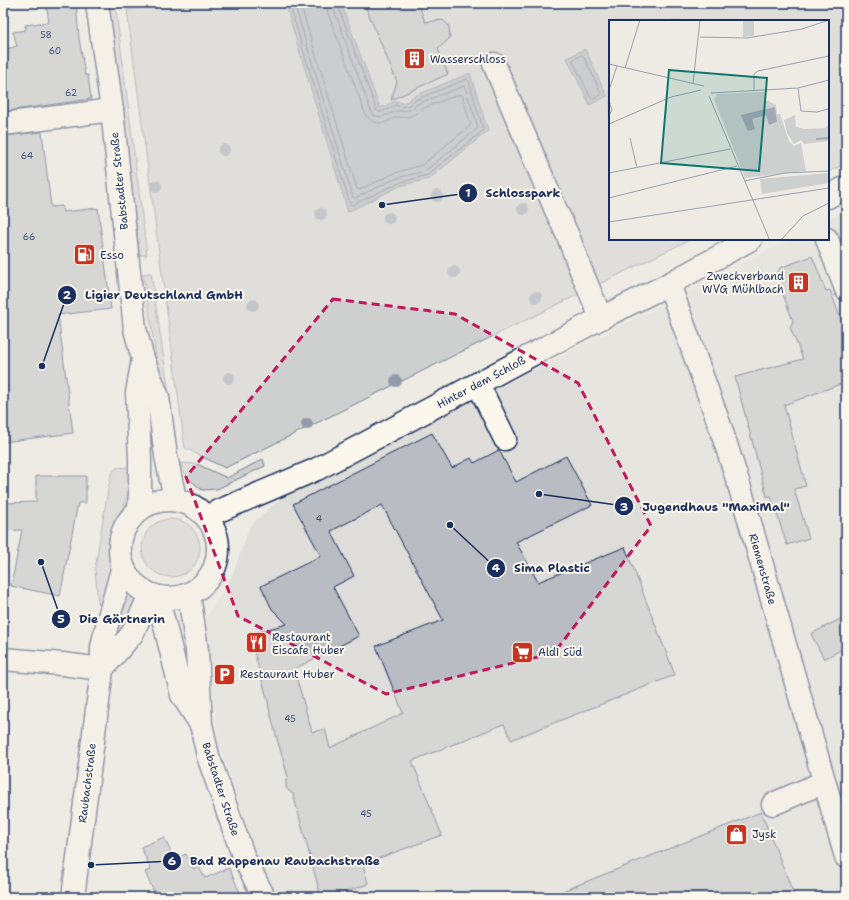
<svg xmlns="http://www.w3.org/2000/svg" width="849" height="900" viewBox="0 0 849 900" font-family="'Shantell Sans',sans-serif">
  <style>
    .built { fill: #deddda }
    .green { fill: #cecfcf; stroke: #747f96 }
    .water { fill: #a3a8b4; stroke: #6d7892 }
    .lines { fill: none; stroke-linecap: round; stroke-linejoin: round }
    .shore { stroke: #515f80; stroke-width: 1 }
    .building { fill: #b9bcc3; stroke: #1b2f5e; fill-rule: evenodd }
    .minor-casing { stroke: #1b2f5e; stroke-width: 25 }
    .minor { stroke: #fbf7ec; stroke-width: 22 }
    .tree { fill: #939aaa }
    .marked { fill: none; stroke: #c2185b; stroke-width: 3; stroke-dasharray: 8 5; stroke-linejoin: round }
    .labels { text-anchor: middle; stroke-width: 4; stroke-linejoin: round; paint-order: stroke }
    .number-label { font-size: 9px; fill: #425277 }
    .poi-label { font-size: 11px; fill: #1b2f5e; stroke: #fbf7ec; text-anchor: start }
    .street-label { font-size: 11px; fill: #1b2f5e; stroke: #fbf7ec }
    .inset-river { fill: none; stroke: #a3a8b4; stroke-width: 2 }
    .inset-road { fill: none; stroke: #9aa0ae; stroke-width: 1 }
    .view { fill: #0f766e; fill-opacity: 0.15; stroke: #0f766e; stroke-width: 2 }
    .inset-edge { fill: none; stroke: #1b2f5e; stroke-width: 2 }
    .leader { fill: none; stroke: #1b2f5e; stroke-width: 1.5 }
    .callout-dot { fill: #1b2f5e; stroke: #fbf7ec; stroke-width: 1.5 }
    .mark-label { font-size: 12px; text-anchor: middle; font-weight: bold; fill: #fff }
    .callout-label { font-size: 12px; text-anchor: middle; font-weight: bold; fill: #1b2f5e; stroke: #fbf7ec; stroke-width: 4; stroke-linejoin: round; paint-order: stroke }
  </style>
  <rect width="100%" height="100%" fill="#eeebe4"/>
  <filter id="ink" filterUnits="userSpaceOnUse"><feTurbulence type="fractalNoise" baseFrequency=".025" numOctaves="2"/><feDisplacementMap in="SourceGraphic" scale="8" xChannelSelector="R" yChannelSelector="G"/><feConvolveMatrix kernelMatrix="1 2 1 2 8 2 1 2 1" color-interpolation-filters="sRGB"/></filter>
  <g filter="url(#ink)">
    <polygon class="built" points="846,210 846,897 276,897 256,854 218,740 206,618 232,576 250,526 282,497 674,299 790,239 828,239 828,219"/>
    <g class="green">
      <polygon points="107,3 115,3 147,255 140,255"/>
      <polygon points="171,3 846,3 846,163 828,172 828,21 610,21 610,239 691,239 225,468 185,448 127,10"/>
      <polygon points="151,273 177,447 170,443 143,274"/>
      <polygon points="263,459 265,466 217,489 202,490 188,478 180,463 197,464 227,478"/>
      <polygon points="129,467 130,487 124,506 115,519 109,540 110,577 103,608 98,603 95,569 106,501 111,475 116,468"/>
      <circle cx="171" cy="548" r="29"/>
      <polygon points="131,595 140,599 125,630 116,626"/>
    </g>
    <g class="water">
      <polygon points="285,3 341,3 380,108 396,101 402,103 408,101 412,97 470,73 488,131 429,179 400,186 348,212"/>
      <polygon points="585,49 607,96 590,105 567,58"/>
    </g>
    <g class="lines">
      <g class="shore">
        <polyline points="289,3 350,204 352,205 399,183 427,175 483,131 483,129 469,81 467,79 415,100 409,105 402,107 396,105 382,112 377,111 338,6 337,3"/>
        <polyline points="294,3 353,197 355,198 397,178 425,171 477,129 478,127 465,87 464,86 417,104 413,108 409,110 403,111 397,111 384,116 380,117 375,116 371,111 333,7 332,3"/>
        <path d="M300 3 357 189 359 190 395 173 422 165 470 126 471 125 462 95 460 94 421 109C416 114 411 117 404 117 402 118 400 117 398 117 394 117 390 121 386 122 377 125 369 121 365 113L327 10 326 3"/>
        <polygon points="582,55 584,57 601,93 601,95 593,99 591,98 573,61 574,59"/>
      </g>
    </g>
    <g class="building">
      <polygon points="46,3 76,3 79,38 85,75 88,75 91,99 6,111 3,86 3,50 17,46 13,32 26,30 25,25 49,22"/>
      <polygon points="364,3 418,3 425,22 443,20 449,26 450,38 438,49 448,74 391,100 397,82"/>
      <polygon points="42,132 51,207 62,206 63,212 98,208 111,309 58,315 73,433 3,442 3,136"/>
      <polygon points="812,256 826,291 830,290 846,333 846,382 784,405 806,486 794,489 809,538 787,545 771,496 767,497 735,377 803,359 790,327 793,321 776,276 780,268"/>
      <path d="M432 433 452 468 471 458 474 463 499 450 516 482 566 456 592 505 516 542 538 582 625 547 675 675 511 740 504 724 412 761 442 835 363 864 368 884 332 897H321L293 794 289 791 286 787V780L288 777 278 742 268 705H269L249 634 287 624 272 609 261 586 321 556 293 504 357 471ZM382 505 443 620 376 646 403 713 330 748 325 729 312 732 294 669 359 636 333 587 354 576 331 531Z"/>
      <polygon points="36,476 86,476 86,503 78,503 60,596 11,586 22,530 3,531 3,503 36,502"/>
      <polygon points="846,616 846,647 824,659 811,634"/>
      <polygon points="761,812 795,897 550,897 550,896"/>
      <polygon points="164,837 174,859 186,854 194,869 199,867 205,878 229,868 242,897 165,897 167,896 153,890 145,872 151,870 141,847"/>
    </g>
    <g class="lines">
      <defs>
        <g id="minor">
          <polyline points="97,3 112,110 135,329 143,359 158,397 166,456 175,499"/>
          <polyline points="494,64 538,167 555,208 568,236 580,268 601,318"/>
          <polyline points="3,124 112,110"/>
          <polyline points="828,197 846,187"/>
          <polyline points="827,239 846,289"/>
          <polyline points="669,284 720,426 740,488 846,857"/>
          <polyline points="478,384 505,439"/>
          <circle cx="169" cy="549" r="49"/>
          <polyline points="139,510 140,493 140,460 137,393 143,359"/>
          <polyline points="207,516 317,469 601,318 669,284 751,239"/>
          <polyline points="189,594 197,650 201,724 208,756 244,858 264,897"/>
          <polyline points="155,596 163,618 182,695 200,723"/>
          <polyline points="3,659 62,664 102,669"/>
          <polyline points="102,669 132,634 150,595"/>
          <polyline points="773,804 824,782"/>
          <polyline points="73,897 101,678 102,669 102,647 107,624 123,566"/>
        </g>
      </defs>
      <use href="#minor" class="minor-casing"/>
      <use href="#minor" class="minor"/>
    </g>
    <g class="tree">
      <circle cx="224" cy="150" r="6"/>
      <circle cx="156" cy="186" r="6"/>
      <circle cx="437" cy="196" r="6"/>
      <circle cx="523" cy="209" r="6"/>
      <circle cx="321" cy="214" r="6"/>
      <circle cx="389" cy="218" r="6"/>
      <circle cx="454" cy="272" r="6"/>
      <circle cx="536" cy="297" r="6"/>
      <circle cx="253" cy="305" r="6"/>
      <circle cx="229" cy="378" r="6"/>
      <circle cx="396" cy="381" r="6"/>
      <circle cx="307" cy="424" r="6"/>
    </g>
  </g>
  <path d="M0 0H849V900H0ZM333 299 455 314 578 383 651 526 554 653 386 694 238 616 186 477Z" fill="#eeebe4" fill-opacity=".55" fill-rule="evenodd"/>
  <path class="marked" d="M333 299 455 314 578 383 651 526 554 653 386 694 238 616 186 477Z"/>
  <defs>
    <symbol id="building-square" viewBox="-11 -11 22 22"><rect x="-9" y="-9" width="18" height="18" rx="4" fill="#c8321e" stroke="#fbf7ec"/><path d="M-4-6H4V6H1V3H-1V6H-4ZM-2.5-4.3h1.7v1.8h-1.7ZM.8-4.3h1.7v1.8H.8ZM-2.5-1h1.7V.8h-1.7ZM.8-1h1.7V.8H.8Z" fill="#fff"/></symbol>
    <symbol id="fuel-square" viewBox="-11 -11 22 22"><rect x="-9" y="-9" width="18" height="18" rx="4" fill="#c8321e" stroke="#fbf7ec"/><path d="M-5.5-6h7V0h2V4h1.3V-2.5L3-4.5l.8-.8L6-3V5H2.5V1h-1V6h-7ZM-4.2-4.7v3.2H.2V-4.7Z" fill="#fff"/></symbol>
    <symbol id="restaurant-square" viewBox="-11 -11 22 22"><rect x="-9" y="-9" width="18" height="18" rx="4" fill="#c8321e" stroke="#fbf7ec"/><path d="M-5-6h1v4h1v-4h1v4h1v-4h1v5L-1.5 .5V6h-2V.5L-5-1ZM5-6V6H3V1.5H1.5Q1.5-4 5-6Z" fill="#fff"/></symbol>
    <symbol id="supermarket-square" viewBox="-11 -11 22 22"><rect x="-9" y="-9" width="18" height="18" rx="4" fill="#c8321e" stroke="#fbf7ec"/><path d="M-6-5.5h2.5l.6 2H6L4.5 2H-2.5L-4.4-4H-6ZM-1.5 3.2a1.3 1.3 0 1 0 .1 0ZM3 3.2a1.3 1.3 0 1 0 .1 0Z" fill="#fff"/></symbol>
    <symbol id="parking-square" viewBox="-11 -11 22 22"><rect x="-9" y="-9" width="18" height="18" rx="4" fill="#c8321e" stroke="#fbf7ec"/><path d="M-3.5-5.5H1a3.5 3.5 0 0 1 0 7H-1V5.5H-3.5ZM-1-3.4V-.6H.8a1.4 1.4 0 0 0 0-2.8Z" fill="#fff"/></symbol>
    <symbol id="shop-square" viewBox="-11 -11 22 22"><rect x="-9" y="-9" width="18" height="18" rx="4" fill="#c8321e" stroke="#fbf7ec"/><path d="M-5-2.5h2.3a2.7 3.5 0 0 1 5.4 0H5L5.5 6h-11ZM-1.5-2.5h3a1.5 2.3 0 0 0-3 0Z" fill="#fff"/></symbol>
  </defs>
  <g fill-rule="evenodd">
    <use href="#building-square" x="402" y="46" width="25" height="25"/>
    <use href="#fuel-square" x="72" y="242" width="25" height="25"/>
    <use href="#building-square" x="786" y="270" width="25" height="25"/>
    <use href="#restaurant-square" x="244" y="630" width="25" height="25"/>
    <use href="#supermarket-square" x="510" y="640" width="25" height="25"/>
    <use href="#parking-square" x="212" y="662" width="25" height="25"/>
    <use href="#shop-square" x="724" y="822" width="25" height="25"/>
  </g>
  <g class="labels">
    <g class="number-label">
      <text x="46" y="38">58</text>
      <text x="55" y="54">60</text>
      <text x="71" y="96">62</text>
      <text x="27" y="159">64</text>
      <text x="29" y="240">66</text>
      <text x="319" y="522">4</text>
      <text x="290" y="722">45</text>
      <text x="366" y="817">45</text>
    </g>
    <g class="poi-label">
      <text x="430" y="63">Wasserschloss</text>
      <text x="100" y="259">Esso</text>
      <text x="784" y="280" text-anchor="end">Zweckverband<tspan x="784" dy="13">WVG Mühlbach</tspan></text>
      <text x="272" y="641">Restaurant<tspan x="272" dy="13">Eiscafe Huber</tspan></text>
      <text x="538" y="656">Aldi Süd</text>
      <text x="240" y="678">Restaurant Huber</text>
      <text x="752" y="838">Jysk</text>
    </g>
    <g class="street-label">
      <text transform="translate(119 181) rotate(-96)" y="4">Babstadter Straße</text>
      <text transform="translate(481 382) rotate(-28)" y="4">Hinter dem Schloß</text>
      <text transform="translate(763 569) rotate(74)" y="4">Riemenstraße</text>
      <text transform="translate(87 783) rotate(-83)" y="4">Raubachstraße</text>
      <text transform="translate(221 789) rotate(72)" y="4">Babstadter Straße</text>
    </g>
  </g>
  <g transform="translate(609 20)">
    <rect width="220" height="220" fill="#eeebe4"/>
    <path d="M134 0H145V16L134 17ZM156 72 157 80 167 85 168 94H171L180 121 185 126 192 123 197 151 136 158 105 79 108 74ZM186 95 187 107 196 109 216 108 219 105 220 96V121L195 124 192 120 185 124 178 113 175 100ZM220 153V163L153 174 151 159Z" fill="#cecfcf"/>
    <path d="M166 87 168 102 160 105 157 95 143 99 146 109 139 111 132 95Z" fill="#a3a8b4"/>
    <path class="inset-river" d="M207 119 220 118"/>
    <path class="inset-road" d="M91 17 138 18 193 9 220 0M0 44 95 66M16 48 31 0M84 63 91 0M189 68 192 91 208 92 219 89M0 70 8 46M145 70V54L149 51 220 36M102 73 189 68 220 60M100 76 159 216 160 220H169M0 81 3 90 0 96M0 104 62 77 92 70M21 118 28 148M0 153 121 129M135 161 176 153 220 151M0 178 128 146M0 202 220 168M172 220 194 196 220 183"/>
    <path class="view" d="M60 50 158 58 150 151 52 143Z"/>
    <rect width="220" height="220" class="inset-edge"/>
  </g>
  <path class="leader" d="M382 205L468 193M42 366L67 295M539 494L624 506M450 525L496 568M41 562L61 619M91 865L172 861"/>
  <g class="callout-dot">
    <circle cx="382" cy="205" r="4"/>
    <circle cx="42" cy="366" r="4"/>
    <circle cx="539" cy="494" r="4"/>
    <circle cx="450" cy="525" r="4"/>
    <circle cx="41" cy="562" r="4"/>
    <circle cx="91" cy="865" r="4"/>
    <circle cx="468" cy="193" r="10"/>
    <circle cx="67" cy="295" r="10"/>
    <circle cx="624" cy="506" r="10"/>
    <circle cx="496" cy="568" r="10"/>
    <circle cx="61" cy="619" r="10"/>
    <circle cx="172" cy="861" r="10"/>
  </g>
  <g class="mark-label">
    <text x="468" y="197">1</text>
    <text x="67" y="299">2</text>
    <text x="624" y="511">3</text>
    <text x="496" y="572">4</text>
    <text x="61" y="623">5</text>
    <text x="172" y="865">6</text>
  </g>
  <g class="callout-label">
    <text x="523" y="197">Schlosspark</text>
    <text x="164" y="299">Ligier Deutschland GmbH</text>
    <text x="716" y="511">Jugendhaus "MaxiMal"</text>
    <text x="552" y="572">Sima Plastic</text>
    <text x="122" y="623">Die Gärtnerin</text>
    <text x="285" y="865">Bad Rappenau Raubachstraße</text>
  </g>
  <rect width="849" height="900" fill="none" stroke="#fbf7ec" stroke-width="16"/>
  <rect x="8" y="8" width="833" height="884" fill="none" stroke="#1b2f5e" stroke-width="1.5" filter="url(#ink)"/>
</svg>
